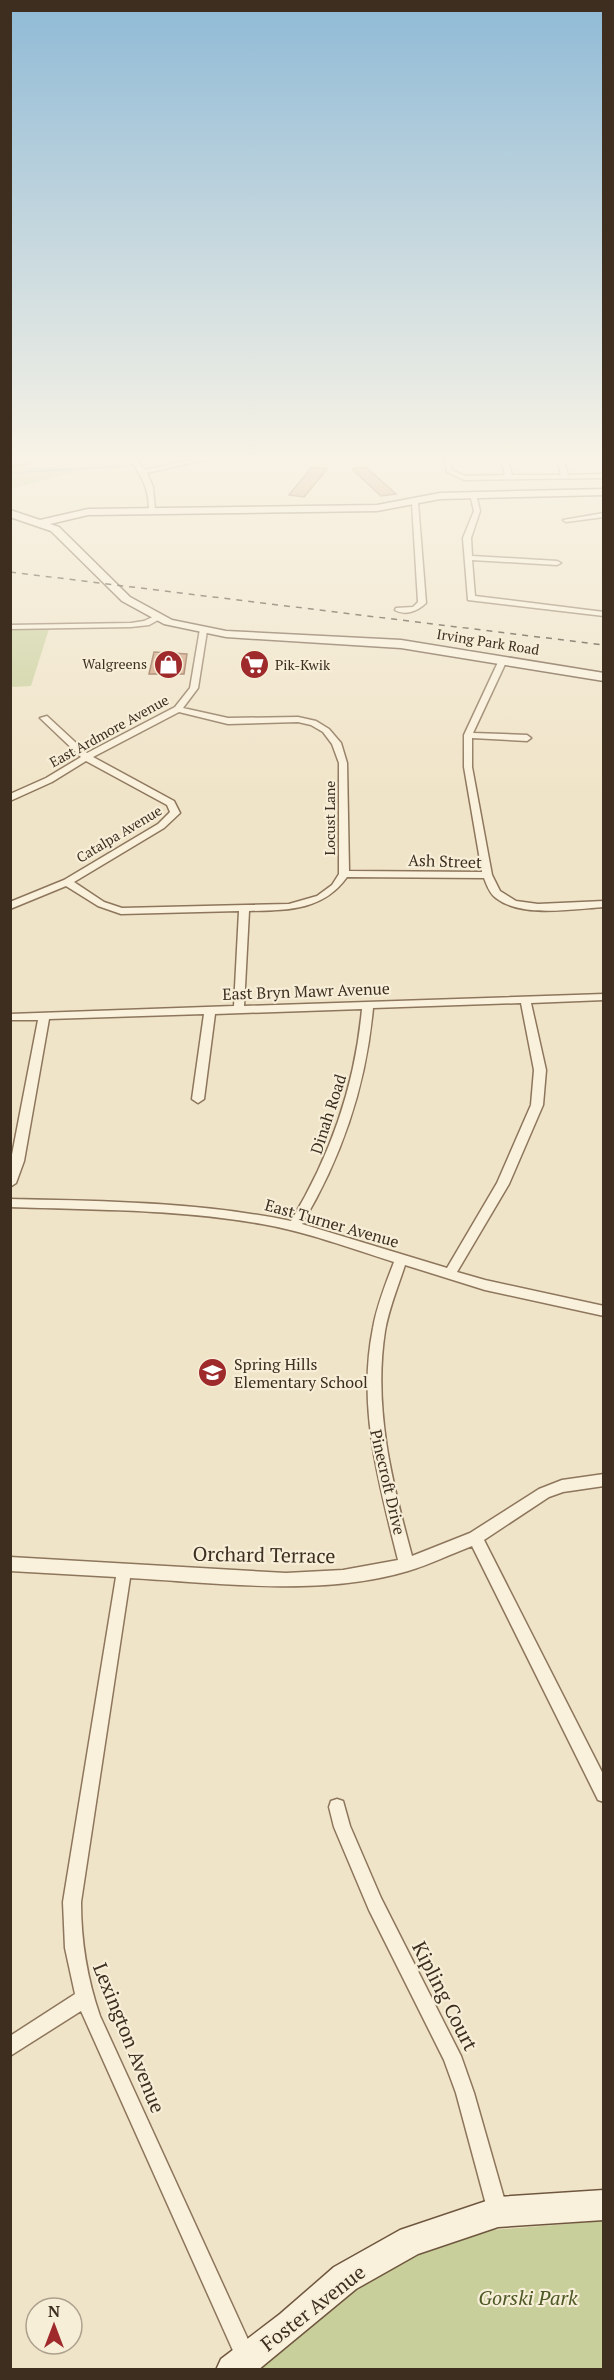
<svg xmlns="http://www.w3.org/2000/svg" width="614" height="2380" viewBox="0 0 614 2380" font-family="'PT Serif',serif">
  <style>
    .green { fill: #c9cf9b }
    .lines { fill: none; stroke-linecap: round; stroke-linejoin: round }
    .stream { stroke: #6f938a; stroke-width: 1.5 }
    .building { fill: #cf9f7d; stroke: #8d5f41; stroke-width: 1.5 }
    .street-casing { stroke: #8d765c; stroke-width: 3 }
    .secondary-casing { stroke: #6f573f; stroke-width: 3 }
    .street { fill: #faf1dc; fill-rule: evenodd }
    .secondary { fill: #faf1dc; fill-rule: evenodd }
    .rail { stroke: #3d2e20; stroke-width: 1.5; stroke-dasharray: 6 6; stroke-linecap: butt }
    .labels { text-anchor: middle; stroke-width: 4.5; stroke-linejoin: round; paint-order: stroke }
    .far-street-label { font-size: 14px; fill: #3d2e20; stroke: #f7eed8 }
    .far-poi-label { font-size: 14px; fill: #3d2e20; stroke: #f7eed8; text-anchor: end }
    .street-label { font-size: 16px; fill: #3d2e20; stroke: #f7eed8 }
    .poi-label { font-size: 16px; fill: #3d2e20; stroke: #f7eed8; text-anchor: start }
    .near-street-label { font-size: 20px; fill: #3d2e20; stroke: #f7eed8 }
    .near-park-label { font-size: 20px; font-style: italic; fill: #4d5a26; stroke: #f7eed8 }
  </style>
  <rect width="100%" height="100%" fill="#f0e4c8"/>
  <g class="green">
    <polygon points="11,465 21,467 90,468 11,489"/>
    <polygon points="49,629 31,686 11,687 11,630"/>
    <polygon points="603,2221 603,2369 248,2370 342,2299 416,2255 491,2230"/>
  </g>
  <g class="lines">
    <polyline class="stream" points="10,473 125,466"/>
  </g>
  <g class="building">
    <polygon points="312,467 327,469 304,497 289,495"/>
    <polygon points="366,467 396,494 381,496 352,469"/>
    <polygon points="154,652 187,654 184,674 149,674"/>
  </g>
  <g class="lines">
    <defs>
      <g id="street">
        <polygon points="28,457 35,457 27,463 10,466 10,462 23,460"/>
        <path d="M127 457H134L145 470 205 457H217L147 473 153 487 155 510 152 512 149 510C149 487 141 474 127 457Z"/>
        <polygon points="444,457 450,457 452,470 465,476 505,475 501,457 507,457 512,475 561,475 557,457 563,457 568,475 604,474 604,478 464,480 447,472"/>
        <polygon points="473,492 476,494 480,511 471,538 472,556 557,561 561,563 557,565 472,560 475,596 604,612 604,616 468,600 463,538 474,511 470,494"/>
        <path d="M415 501 418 503 426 603C418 611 405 616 395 610L396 608 413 607 418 602 412 503Z"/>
        <polygon points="604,513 604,517 566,522 563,520"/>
        <polygon points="157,615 161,617 160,619 149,625 131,627 10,629 10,625 131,623 144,621"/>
        <path d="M200 629 207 631 198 688 183 708 228 718 298 717 316 721 329 729 341 743 347 763 349 871 482 872 464 767V735L499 660 506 658 507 660 473 733 527 735 531 738 527 741 472 738V767L492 875 500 891 516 901 538 904 604 901V907C573 909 521 918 496 898 489 893 487 885 484 878L347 877C323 911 287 910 249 911L244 1006 604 994V1000L531 1003 546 1070 543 1105 509 1184 457 1272 485 1280 604 1306V1316L485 1290 405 1265C398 1287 389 1308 385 1331 373 1408 392 1482 412 1556L470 1533 539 1489 562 1480 604 1474V1486L563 1492 549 1497 484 1540 604 1776V1802L598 1800 472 1546C451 1554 429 1565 408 1571 321 1597 220 1583 130 1578L81 1902C81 1942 87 1978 100 2016L256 2357 253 2364 246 2367 239 2364 81 2011 10 2056V2036L75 1994 65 1948 63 1902 116 1577 10 1571V1557L286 1573 343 1570 398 1560C379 1484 357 1406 373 1328 377 1305 386 1283 394 1262 350 1248 307 1232 262 1224 179 1209 94 1210 10 1207V1199C105 1201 198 1202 291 1221 331 1155 355 1085 362 1009L215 1014 204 1099 198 1103 192 1099 204 1014 49 1019 24 1161 16 1183 10 1187V1165L38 1020H10V1014L234 1006 239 911 121 914 98 906 66 886 10 909V902L64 880 158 824 170 812 167 805 86 761 52 782 10 801V794L46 778 81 757 40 718 47 716 87 753 175 707 190 688ZM179 712 228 724 298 722 311 725 323 732 332 744 339 763V874L332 885 317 896 289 904 122 908 104 902 74 882 164 828 180 813 174 801 93 757ZM521 1003 534 1070 531 1105 497 1183 447 1268 302 1224C342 1157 366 1086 373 1008Z"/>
        <polygon points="337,1799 343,1801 350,1826 381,1898 461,2056 474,2093 508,2212 505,2219 498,2222 491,2219 488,2212 456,2093 444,2060 369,1910 334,1827 329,1807 331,1801"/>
      </g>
      <g id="secondary">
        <polygon points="604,489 604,495 440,499 377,511 88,515 50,524 59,527 130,597 172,620 226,631 401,640 604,673 604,681 401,648 226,637 164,624 122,601 51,531 10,517 10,510 40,520 88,509 377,505 440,493"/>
        <polygon points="604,2190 604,2220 498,2227 418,2254 356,2289 258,2370 216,2370 221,2359 280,2314 334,2267 400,2230 498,2197"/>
      </g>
    </defs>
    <use href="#street" class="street-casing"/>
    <use href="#secondary" class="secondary-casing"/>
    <use href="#street" class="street"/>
    <use href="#secondary" class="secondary"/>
    <polyline class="rail" points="10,572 604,645"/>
  </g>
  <linearGradient id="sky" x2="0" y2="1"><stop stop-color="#8fbad6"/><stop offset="0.58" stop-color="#f8f3e6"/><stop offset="1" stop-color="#f8f3e6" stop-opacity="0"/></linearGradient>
  <rect width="614" height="790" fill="url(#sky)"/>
  <defs>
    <symbol id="shop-disc" viewBox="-11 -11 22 22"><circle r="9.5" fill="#9e2a2b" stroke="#f7eed8"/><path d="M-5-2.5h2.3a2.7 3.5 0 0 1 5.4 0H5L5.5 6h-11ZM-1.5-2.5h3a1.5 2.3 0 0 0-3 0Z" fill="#fff"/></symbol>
    <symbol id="supermarket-disc" viewBox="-11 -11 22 22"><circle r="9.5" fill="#9e2a2b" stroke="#f7eed8"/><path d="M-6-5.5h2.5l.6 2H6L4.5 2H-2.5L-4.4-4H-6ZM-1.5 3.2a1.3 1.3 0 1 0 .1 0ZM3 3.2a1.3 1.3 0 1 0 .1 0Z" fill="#fff"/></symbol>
    <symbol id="school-disc" viewBox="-11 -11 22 22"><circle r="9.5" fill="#9e2a2b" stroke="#f7eed8"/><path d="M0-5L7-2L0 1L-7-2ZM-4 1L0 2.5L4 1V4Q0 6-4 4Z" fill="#fff"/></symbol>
  </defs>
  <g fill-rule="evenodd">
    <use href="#shop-disc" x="152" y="648" width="33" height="33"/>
    <use href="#supermarket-disc" x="238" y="648" width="33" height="33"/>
    <use href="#school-disc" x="196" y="1356" width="33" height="33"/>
  </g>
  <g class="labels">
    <g class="far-street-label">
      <text transform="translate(488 642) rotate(9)" y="5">Irving Park Road</text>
      <text transform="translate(109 731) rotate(-29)" y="5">East Ardmore Avenue</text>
      <text transform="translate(330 818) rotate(-90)" y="5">Locust Lane</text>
      <text transform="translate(119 834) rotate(-31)" y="5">Catalpa Avenue</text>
    </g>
    <g class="far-poi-label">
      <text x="147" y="669">Walgreens</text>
      <text x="275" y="670" text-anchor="start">Pik-Kwik</text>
    </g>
    <g class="street-label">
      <text transform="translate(445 861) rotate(2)" y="6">Ash Street</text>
      <text transform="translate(306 991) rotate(-2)" y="6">East Bryn Mawr Avenue</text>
      <text transform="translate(328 1114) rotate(-72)" y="6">Dinah Road</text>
      <text transform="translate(332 1223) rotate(16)" y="6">East Turner Avenue</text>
      <text transform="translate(388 1482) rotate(77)" y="6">Pinecroft Drive</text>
    </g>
    <g class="poi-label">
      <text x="234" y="1370">Spring Hills<tspan x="234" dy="18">Elementary School</tspan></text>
    </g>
    <g class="near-street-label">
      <text transform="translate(264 1555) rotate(1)" y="7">Orchard Terrace</text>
      <text transform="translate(445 1996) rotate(63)" y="7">Kipling Court</text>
      <text transform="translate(129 2038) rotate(68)" y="7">Lexington Avenue</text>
      <text transform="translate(313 2308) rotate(-38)" y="7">Foster Avenue</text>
    </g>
    <g class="near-park-label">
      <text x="528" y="2305">Gorski Park</text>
    </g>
  </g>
  <rect width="614" height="2380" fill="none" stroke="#3d2e20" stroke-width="24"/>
  <g transform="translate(54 2326)"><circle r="28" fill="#f7eed8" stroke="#ada18e" stroke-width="1.5"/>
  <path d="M0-4.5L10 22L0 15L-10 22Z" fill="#9e2a2b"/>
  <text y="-9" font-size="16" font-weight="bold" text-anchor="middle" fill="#3d2e20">N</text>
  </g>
</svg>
